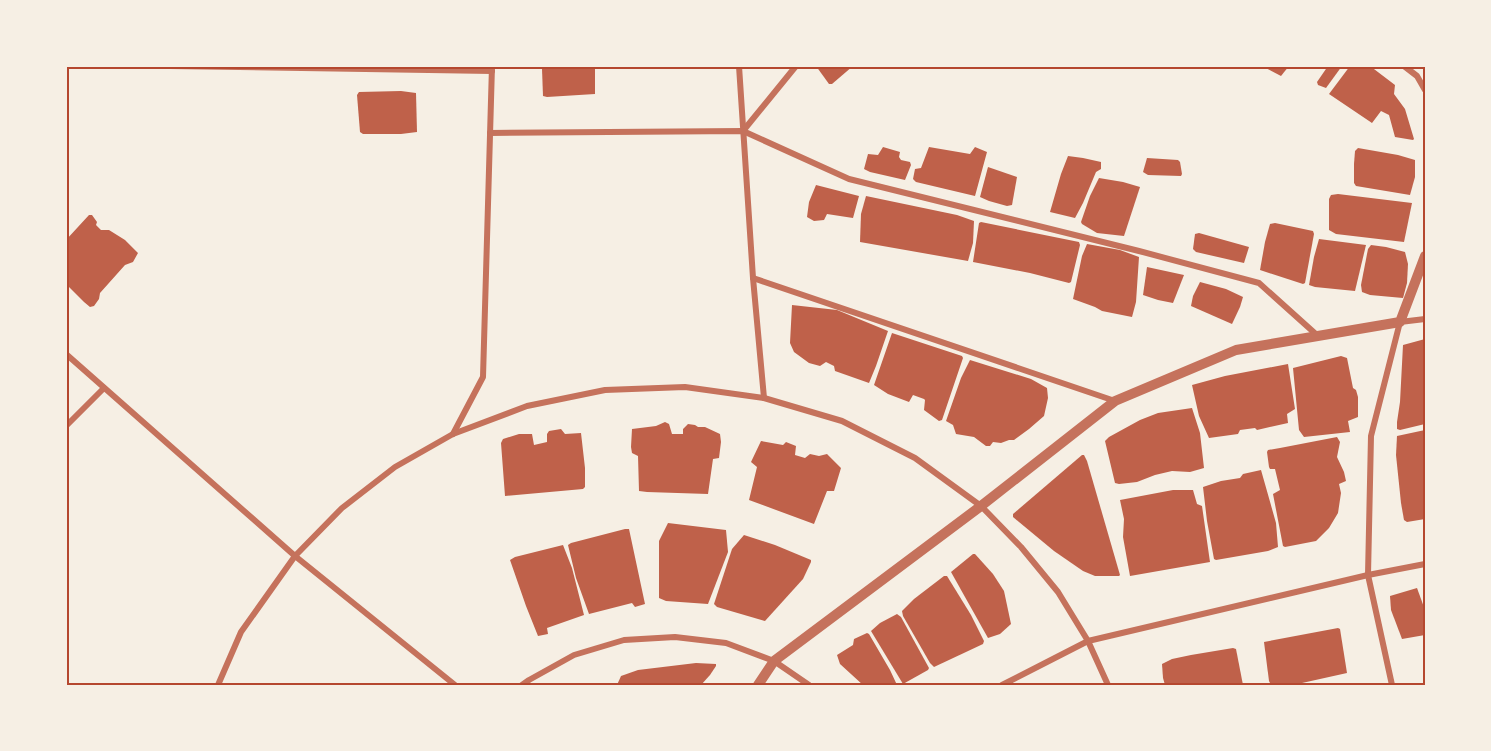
<svg xmlns="http://www.w3.org/2000/svg" width="1491" height="751" viewBox="0 0 1491 751" font-family="'Fira Sans Condensed',sans-serif">
  <style>
    .building { fill: #bf614a }
    .lines { fill: none; stroke-linecap: round; stroke-linejoin: round }
    .minor { stroke: #c5725c; stroke-width: 6 }
    .tertiary { stroke: #c5725c; stroke-width: 10 }
    .neatline { fill: none; stroke: #b5482f; stroke-width: 2 }
  </style>
  <rect width="100%" height="100%" fill="#f6efe4"/>
  <g class="building">
    <polygon points="556,66 595,68 595,94 547,97 543,96 542,69"/>
    <polygon points="816,66 853,66 832,84 829,84"/>
    <polygon points="1262,66 1289,66 1281,76"/>
    <polygon points="1328,66 1342,66 1326,88 1318,85 1317,82"/>
    <polygon points="1350,66 1370,66 1395,85 1394,94 1405,109 1414,139 1413,140 1395,137 1389,115 1381,111 1372,123 1329,94"/>
    <polygon points="401,91 416,93 417,132 401,134 363,134 360,132 357,95 359,92"/>
    <polygon points="883,147 900,152 899,157 901,160 910,162 911,165 905,180 870,172 864,169 868,154 878,155"/>
    <polygon points="929,147 970,154 975,147 987,152 975,196 916,182 913,179 915,169 921,168"/>
    <polygon points="1358,148 1398,155 1415,160 1415,177 1410,195 1356,186 1354,183 1354,164 1355,151"/>
    <polygon points="1068,156 1083,158 1101,162 1101,169 1096,172 1083,203 1075,218 1050,212 1061,174"/>
    <polygon points="1147,158 1178,160 1180,162 1182,174 1181,176 1148,175 1143,172"/>
    <polygon points="988,167 1017,177 1012,205 1007,206 989,201 980,197"/>
    <polygon points="1099,178 1123,182 1140,187 1124,236 1097,233 1082,224 1081,222 1090,196"/>
    <polygon points="816,185 859,196 853,218 827,214 824,220 814,221 807,217 809,202"/>
    <polygon points="1338,194 1412,203 1404,242 1336,234 1329,230 1329,199 1331,195"/>
    <polygon points="866,196 957,215 974,221 973,243 968,261 860,242 861,214"/>
    <polygon points="89,215 92,215 97,222 96,225 101,230 109,230 125,240 138,253 133,262 125,265 100,293 99,299 94,306 90,307 84,302 66,284 66,240"/>
    <polygon points="981,222 1079,242 1080,245 1071,282 1069,283 1030,273 973,262 979,223"/>
    <polygon points="1275,223 1313,231 1314,234 1305,283 1303,284 1260,270 1265,242 1270,224"/>
    <polygon points="1199,233 1249,247 1244,263 1196,252 1193,249 1195,234"/>
    <polygon points="1319,239 1366,245 1355,291 1315,287 1309,285 1314,257"/>
    <polygon points="1087,244 1120,250 1139,257 1136,302 1132,317 1102,311 1095,307 1073,299 1082,256"/>
    <polygon points="1371,245 1386,247 1405,252 1408,264 1407,283 1403,298 1370,295 1362,292 1361,285 1368,249"/>
    <polygon points="1147,267 1184,275 1173,303 1158,300 1143,295"/>
    <polygon points="1200,282 1226,289 1243,297 1240,307 1232,324 1191,306 1193,296"/>
    <polygon points="792,305 837,310 888,331 876,366 869,383 835,371 834,366 826,362 820,366 809,363 794,352 790,343"/>
    <polygon points="892,333 962,356 963,358 942,420 939,421 924,410 925,400 924,399 913,395 909,402 888,394 874,385"/>
    <polygon points="1425,339 1425,424 1400,430 1397,429 1397,422 1400,402 1403,345"/>
    <polygon points="1341,356 1347,358 1353,388 1356,390 1358,397 1358,417 1348,421 1350,432 1304,437 1299,430 1293,368"/>
    <polygon points="970,360 1031,379 1047,388 1048,398 1044,416 1029,429 1014,440 1009,440 1001,443 993,442 990,446 986,446 974,437 956,434 953,425 946,421 961,378"/>
    <polygon points="1288,364 1295,409 1287,414 1288,423 1257,430 1255,428 1240,430 1238,434 1209,438 1199,416 1192,385 1225,376"/>
    <polygon points="1192,408 1200,433 1204,468 1190,472 1172,471 1155,475 1137,482 1119,484 1115,483 1105,441 1109,437 1140,420 1158,413"/>
    <polygon points="665,422 669,424 672,434 683,434 683,429 688,424 695,425 698,427 705,427 720,434 721,442 719,458 713,459 708,494 647,492 639,491 638,456 632,453 631,447 632,429 656,426"/>
    <polygon points="561,429 565,434 581,433 585,468 585,487 583,489 505,496 501,443 503,439 519,434 532,434 534,445 547,442 547,434 549,431"/>
    <polygon points="1425,430 1425,519 1407,522 1404,520 1401,503 1396,455 1397,436"/>
    <polygon points="1337,437 1340,442 1337,457 1344,472 1346,481 1339,484 1341,493 1338,513 1329,528 1316,541 1285,547 1283,546 1273,494 1280,490 1275,469 1270,469 1269,467 1267,452 1268,450 1280,448"/>
    <polygon points="761,441 783,445 786,442 796,446 795,455 805,458 810,454 819,456 827,454 841,468 834,491 827,491 814,524 749,500 757,467 751,462"/>
    <polygon points="1082,455 1084,455 1087,461 1120,575 1119,576 1095,576 1083,571 1054,551 1013,517 1013,514"/>
    <polygon points="1261,470 1276,523 1278,547 1268,551 1216,560 1214,559 1207,521 1203,487 1221,481 1240,478 1243,474"/>
    <polygon points="1173,490 1193,490 1197,504 1202,506 1210,562 1130,576 1123,537 1124,519 1120,500"/>
    <polygon points="668,523 726,530 728,552 708,604 666,601 659,598 659,541"/>
    <polygon points="625,529 629,529 645,604 635,607 632,603 589,614 576,578 568,545 571,543"/>
    <polygon points="744,535 775,545 811,560 811,562 803,579 765,621 717,607 714,604 732,549"/>
    <polygon points="563,545 572,568 584,615 547,628 548,634 538,636 526,606 510,560 515,557"/>
    <polygon points="973,554 975,554 993,574 1004,591 1011,624 1000,634 988,638 951,572"/>
    <polygon points="944,576 947,576 971,615 984,641 983,644 966,652 934,667 930,663 903,616 902,611 914,599"/>
    <polygon points="1417,588 1425,610 1425,635 1402,639 1391,610 1390,596"/>
    <polygon points="897,614 901,617 929,668 928,670 903,684 871,631 880,623"/>
    <polygon points="1338,628 1340,629 1347,673 1293,685 1271,685 1269,681 1264,642"/>
    <polygon points="867,633 869,634 890,670 897,685 863,685 840,664 837,655 853,645 854,639"/>
    <polygon points="1233,648 1236,649 1243,685 1165,685 1163,678 1162,664 1172,659 1191,655"/>
    <polygon points="696,663 716,664 716,666 710,675 701,685 617,685 621,676 638,670"/>
  </g>
  <g class="lines">
    <g class="minor">
      <polyline points="170,66 492,71"/>
      <polyline points="739,66 753,278 764,398"/>
      <polyline points="1404,66 1417,76 1425,90"/>
      <polyline points="743,131 796,66"/>
      <polyline points="490,133 743,131 849,179 1139,251 1259,283 1318,336"/>
      <polyline points="753,278 1115,401"/>
      <polyline points="66,354 295,556 455,685"/>
      <polyline points="66,426 104,388"/>
      <polyline points="453,434 483,377 492,66"/>
      <polyline points="218,685 241,632 295,556 342,508 395,467 453,434 527,406 605,390 685,387 764,398 842,421 915,458 981,506 1021,547 1058,592 1088,641 1108,685"/>
      <polyline points="522,685 529,680 574,655 624,640 675,637 726,643 774,661 809,685"/>
      <polyline points="1002,685 1088,641 1368,575 1425,564"/>
      <polyline points="1392,685 1368,575 1371,436 1400,322 1425,319"/>
    </g>
    <polyline class="tertiary" points="758,685 774,661 981,506 1115,401 1236,350 1400,322 1425,256"/>
  </g>
  <rect width="1491" height="751" fill="none" stroke="#f6efe4" stroke-width="135"/>
  <rect x="68" y="68" width="1356" height="616" class="neatline"/>
</svg>
